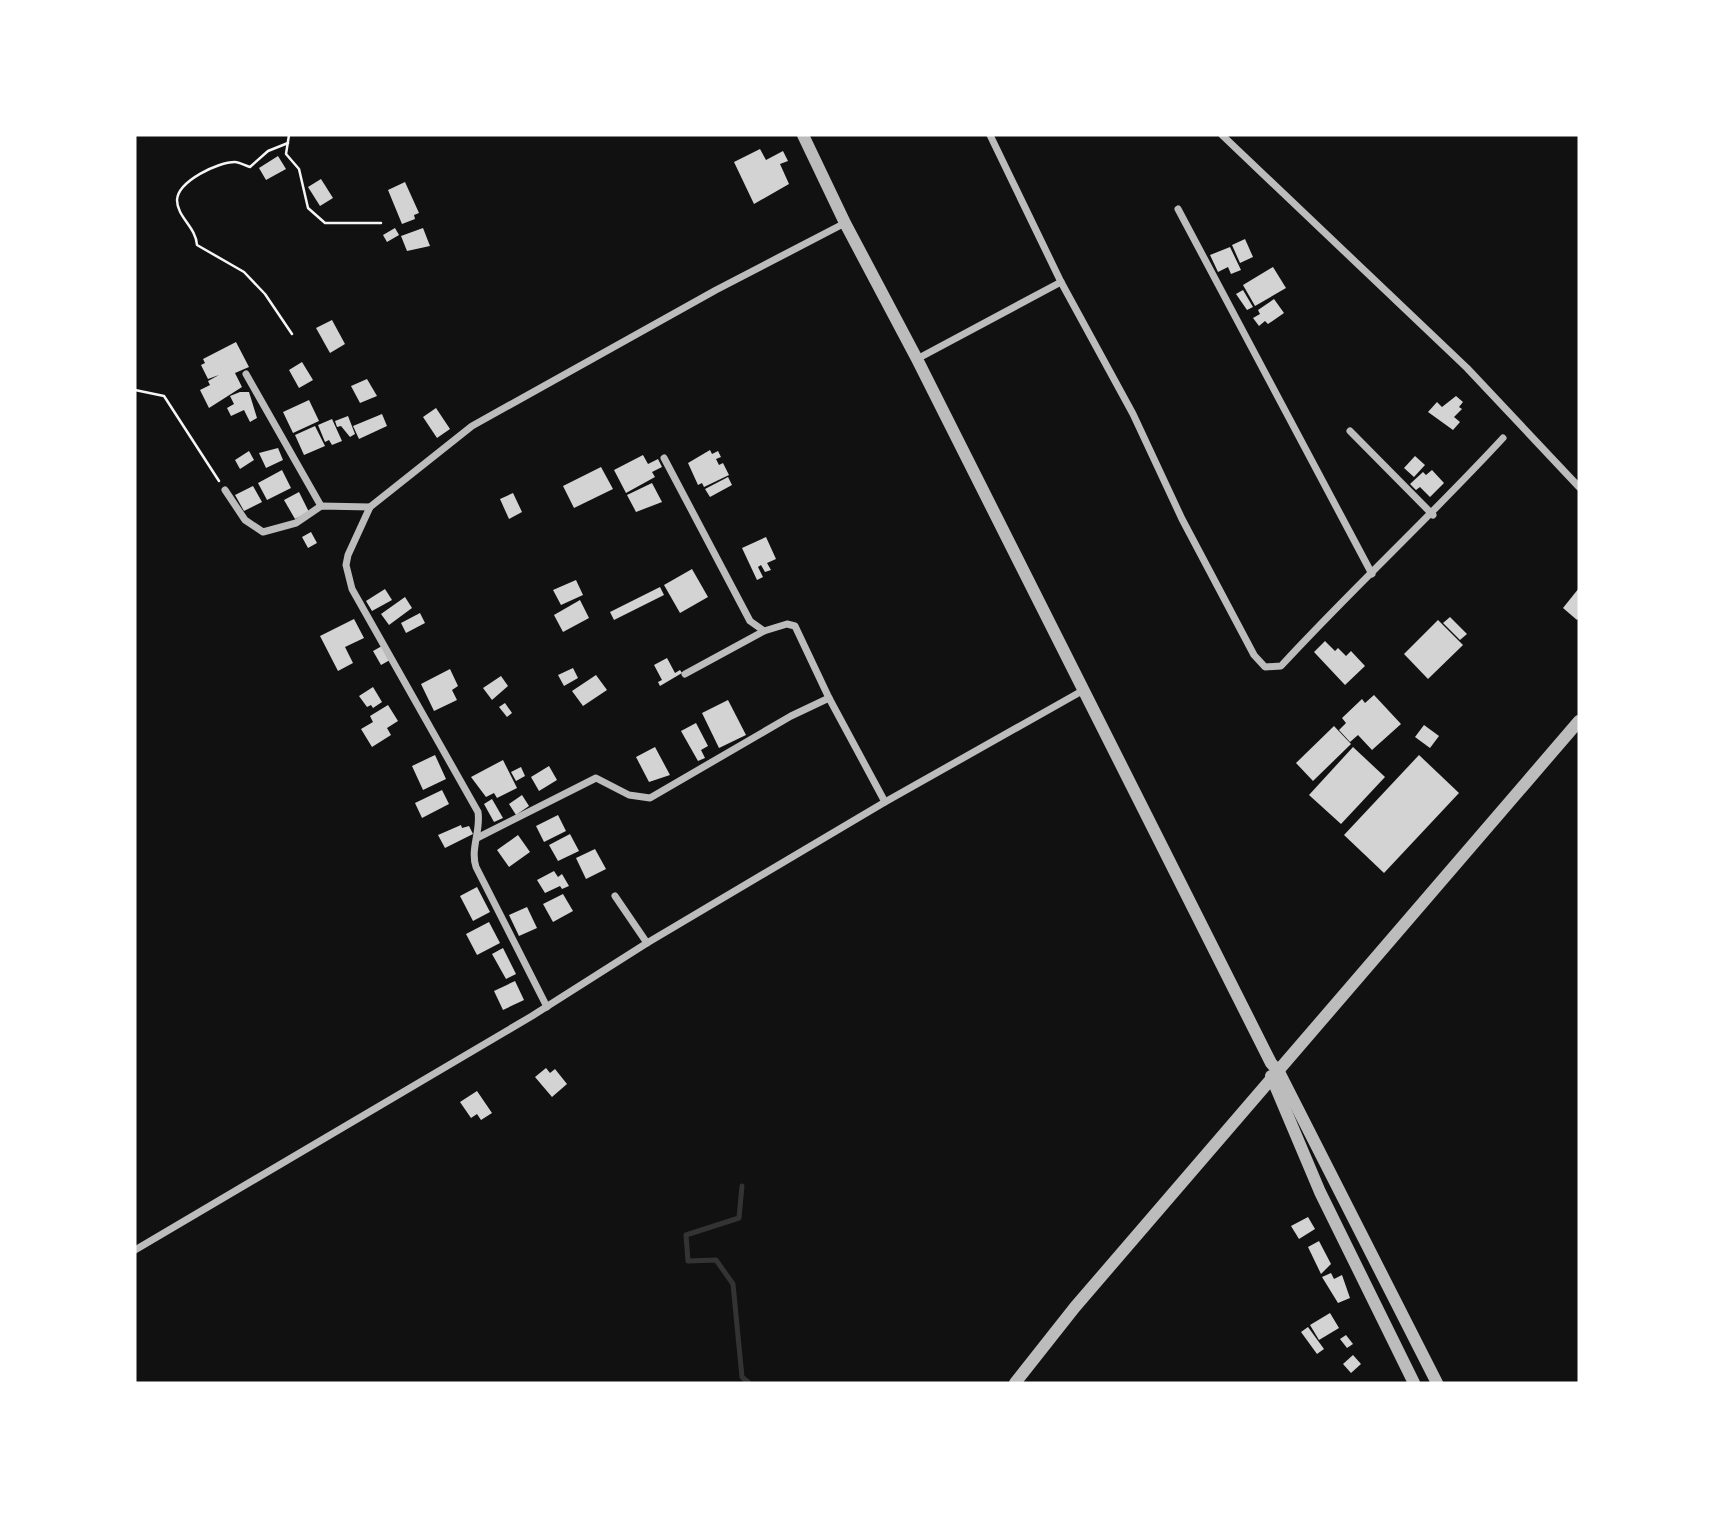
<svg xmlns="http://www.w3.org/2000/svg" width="1714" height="1518" viewBox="0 0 1714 1518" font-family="'Source Sans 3',sans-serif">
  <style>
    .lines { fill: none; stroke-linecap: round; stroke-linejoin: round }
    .stream { stroke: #333; stroke-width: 5 }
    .building { fill: #d3d3d3 }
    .path { stroke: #f5f5f5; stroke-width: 2.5 }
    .minor { stroke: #bcbcbc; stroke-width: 7 }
    .tertiary { stroke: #bcbcbc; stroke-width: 12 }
  </style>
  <rect width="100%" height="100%" fill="#111"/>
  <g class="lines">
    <polyline class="stream" points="742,1186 739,1218 686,1235 688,1261 716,1260 733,1284 742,1377 749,1383"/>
  </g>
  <g class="building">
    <polygon points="760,149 766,160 783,151 788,161 780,164 789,184 754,204 734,162"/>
    <polygon points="278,156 286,169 266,180 259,168"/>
    <polygon points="321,179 333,198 320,206 308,187"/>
    <polygon points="405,182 419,213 414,215 415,219 402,224 388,190"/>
    <polygon points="395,228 399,235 387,242 383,235"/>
    <polygon points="423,228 430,246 407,251 401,236"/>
    <polygon points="1245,239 1253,257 1240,263 1232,245"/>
    <polygon points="1230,247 1241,270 1231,274 1228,267 1218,272 1210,255"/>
    <polygon points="1273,267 1286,288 1255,306 1243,285"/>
    <polygon points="1243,290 1253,307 1247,310 1236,294"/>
    <polygon points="1274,299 1284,313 1268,324 1265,321 1259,326 1253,318 1260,314 1258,310"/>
    <polygon points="332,320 345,344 330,353 316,328"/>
    <polygon points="236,342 249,367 235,373 242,387 209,408 200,390 210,385 208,381 219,375 208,379 201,365 205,363 203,359"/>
    <polygon points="302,362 313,380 299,388 289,370"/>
    <polygon points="367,379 377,396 360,403 351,386"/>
    <polygon points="240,392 249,392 257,418 250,422 244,410 231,416 227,408 234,404 230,396"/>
    <polygon points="1456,396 1463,402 1459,407 1462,409 1454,417 1460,422 1453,430 1428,412 1437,402 1442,407"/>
    <polygon points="309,400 319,421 293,433 283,412"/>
    <polygon points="436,408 450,429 437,438 423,417"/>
    <polygon points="382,414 387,426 359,439 353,426"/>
    <polygon points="348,416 355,434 350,437 341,426 337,427 335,421"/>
    <polygon points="332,419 342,441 332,445 329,440 325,442 318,425"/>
    <polygon points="315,426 325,446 304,455 295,435"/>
    <polygon points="278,448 283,460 266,468 259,453"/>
    <polygon points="710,450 712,454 718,451 721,457 716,459 719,465 723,463 729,475 704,487 702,483 698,485 688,463"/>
    <polygon points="249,451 254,460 240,469 235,460"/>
    <polygon points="643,455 648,464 658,459 662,467 652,472 655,477 626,493 614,470"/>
    <polygon points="1415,456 1425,465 1414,477 1404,468"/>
    <polygon points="601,467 613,489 574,508 563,486"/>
    <polygon points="282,470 291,488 267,500 258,483"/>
    <polygon points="1432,470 1444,483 1430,497 1420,487 1416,490 1410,484 1423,472 1426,475"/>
    <polygon points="728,477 732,485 710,497 705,489"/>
    <polygon points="652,483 662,502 636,512 627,495"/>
    <polygon points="253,486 262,502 244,511 235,495"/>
    <polygon points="299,492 309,512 295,519 284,500"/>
    <polygon points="513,493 522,512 509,519 500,499"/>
    <polygon points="311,532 317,543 308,548 302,537"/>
    <polygon points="766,537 776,559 767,563 771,570 765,572 761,565 758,567 763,577 757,580 742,548"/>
    <polygon points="692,569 708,597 680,613 664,585"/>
    <polygon points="576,580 583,595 561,605 553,590"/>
    <polygon points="660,587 664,595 614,620 610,612"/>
    <polygon points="1579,588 1579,617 1577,620 1563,608"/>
    <polygon points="385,589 392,600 372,611 366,601"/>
    <polygon points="405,597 412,608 389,625 381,614"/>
    <polygon points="580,600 589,618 563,632 554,615"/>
    <polygon points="420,613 425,623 406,633 401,623"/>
    <polygon points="1450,617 1467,634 1460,640 1443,623"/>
    <polygon points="354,619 364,638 345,647 353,663 338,671 320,636"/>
    <polygon points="1438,620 1463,645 1428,679 1404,654"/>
    <polygon points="1325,641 1335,651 1338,648 1346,656 1351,651 1365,666 1345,685 1314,652"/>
    <polygon points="382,646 390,660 381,665 373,651"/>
    <polygon points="667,658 675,673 680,670 682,673 660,686 658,682 662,680 654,665"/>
    <polygon points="573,668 578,678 564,686 558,675"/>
    <polygon points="450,669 458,686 452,690 457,700 434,711 421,684"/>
    <polygon points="596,675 607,690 583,706 572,691"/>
    <polygon points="501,676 508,686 492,700 483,688"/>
    <polygon points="373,687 382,702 373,708 371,705 367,707 359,696"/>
    <polygon points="1374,695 1401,724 1372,750 1358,735 1350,742 1339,730 1346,723 1342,718 1362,699 1365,703"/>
    <polygon points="728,700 746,735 719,748 702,713"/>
    <polygon points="505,703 512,713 507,717 499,707"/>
    <polygon points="388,705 398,721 387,728 391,735 372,747 361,729 373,722 370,716"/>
    <polygon points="696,723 708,746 701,750 705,758 698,761 681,731"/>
    <polygon points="1424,725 1439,736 1430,748 1415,737"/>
    <polygon points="1334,726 1351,744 1313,781 1296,763"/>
    <polygon points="655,747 670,775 649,782 636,757"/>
    <polygon points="1353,747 1385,777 1341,824 1309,795"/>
    <polygon points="435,755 446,779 423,790 412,766"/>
    <polygon points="1419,755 1459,793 1384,873 1344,835"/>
    <polygon points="503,760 517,788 497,798 494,793 486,797 471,777"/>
    <polygon points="549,766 557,780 539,791 531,777"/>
    <polygon points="521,767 525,776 516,781 511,772"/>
    <polygon points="442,790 449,804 422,818 415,803"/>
    <polygon points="522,795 529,806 516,815 509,804"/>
    <polygon points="492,799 503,818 494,822 484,804"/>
    <polygon points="558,815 566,831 544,842 536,826"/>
    <polygon points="461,825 462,828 469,826 473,834 445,848 438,835"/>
    <polygon points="570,834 579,851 558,861 549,845"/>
    <polygon points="518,835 530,852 509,867 497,850"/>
    <polygon points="595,849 606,869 586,879 576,858"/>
    <polygon points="554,871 558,877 562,874 569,886 562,889 560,886 545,893 537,880"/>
    <polygon points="477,887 490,912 473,921 460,896"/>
    <polygon points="563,894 573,911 553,922 543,904"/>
    <polygon points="527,907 537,928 519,936 509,915"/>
    <polygon points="489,922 500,943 477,955 466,934"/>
    <polygon points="503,948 516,974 506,979 492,954"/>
    <polygon points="515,981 524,1000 503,1010 494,991"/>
    <polygon points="546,1068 550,1073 555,1069 567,1084 552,1097 535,1077"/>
    <polygon points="477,1091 492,1113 481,1120 477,1114 471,1118 460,1102"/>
    <polygon points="1308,1217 1315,1229 1299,1239 1291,1226"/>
    <polygon points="1319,1241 1331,1264 1321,1274 1308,1247"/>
    <polygon points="1331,1273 1334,1279 1342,1275 1350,1298 1338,1303 1322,1277"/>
    <polygon points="1330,1313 1339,1328 1319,1340 1310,1325"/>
    <polygon points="1308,1327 1324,1349 1317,1354 1301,1332"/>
    <polygon points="1346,1335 1353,1344 1347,1348 1340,1339"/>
    <polygon points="1353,1355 1361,1364 1351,1373 1343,1364"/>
  </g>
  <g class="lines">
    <g class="path">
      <polyline points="289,135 286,154 299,169 308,208 325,223 381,223"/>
      <path d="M288 143 268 151 250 167C246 166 239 162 235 162 218 162 178 181 177 200 177 217 196 227 197 245L244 272 265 294 292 334"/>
      <polyline points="135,390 164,396 219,481"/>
    </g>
    <g class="minor">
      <path d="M990 135 1061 282 1133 414 1182 519 1254 655 1265 667 1281 666C1353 588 1431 516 1503 438"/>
      <polyline points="1222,135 1467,368 1579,487"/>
      <polyline points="1178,209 1372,574"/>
      <polyline points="917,359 1061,282"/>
      <polyline points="246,374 321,506"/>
      <polyline points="1350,431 1433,515"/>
      <polyline points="664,458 750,621 764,631 787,624 795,626 829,698 885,802"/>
      <polyline points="225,490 245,520 263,532 296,523 321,506 370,507"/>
      <polyline points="685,674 764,631"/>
      <polyline points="477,838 596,778 629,795 650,798 791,716 829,698"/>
      <polyline points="615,896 647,943"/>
      <path d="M547 1007 476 867C470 849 481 831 478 812L352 589 346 565 348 555 370 507 472 426 716 290 845 223"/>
      <polyline points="135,1250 532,1016 647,943 885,802 1082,691"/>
    </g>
    <g class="tertiary">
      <polyline points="803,135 845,223 917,359 1271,1063 1279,1072 1437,1383"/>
      <polyline points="1271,1076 1320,1192 1414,1383"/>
      <polyline points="1015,1383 1075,1307 1579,721"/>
    </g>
  </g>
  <rect width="1714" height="1518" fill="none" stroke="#ffffff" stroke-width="273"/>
</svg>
